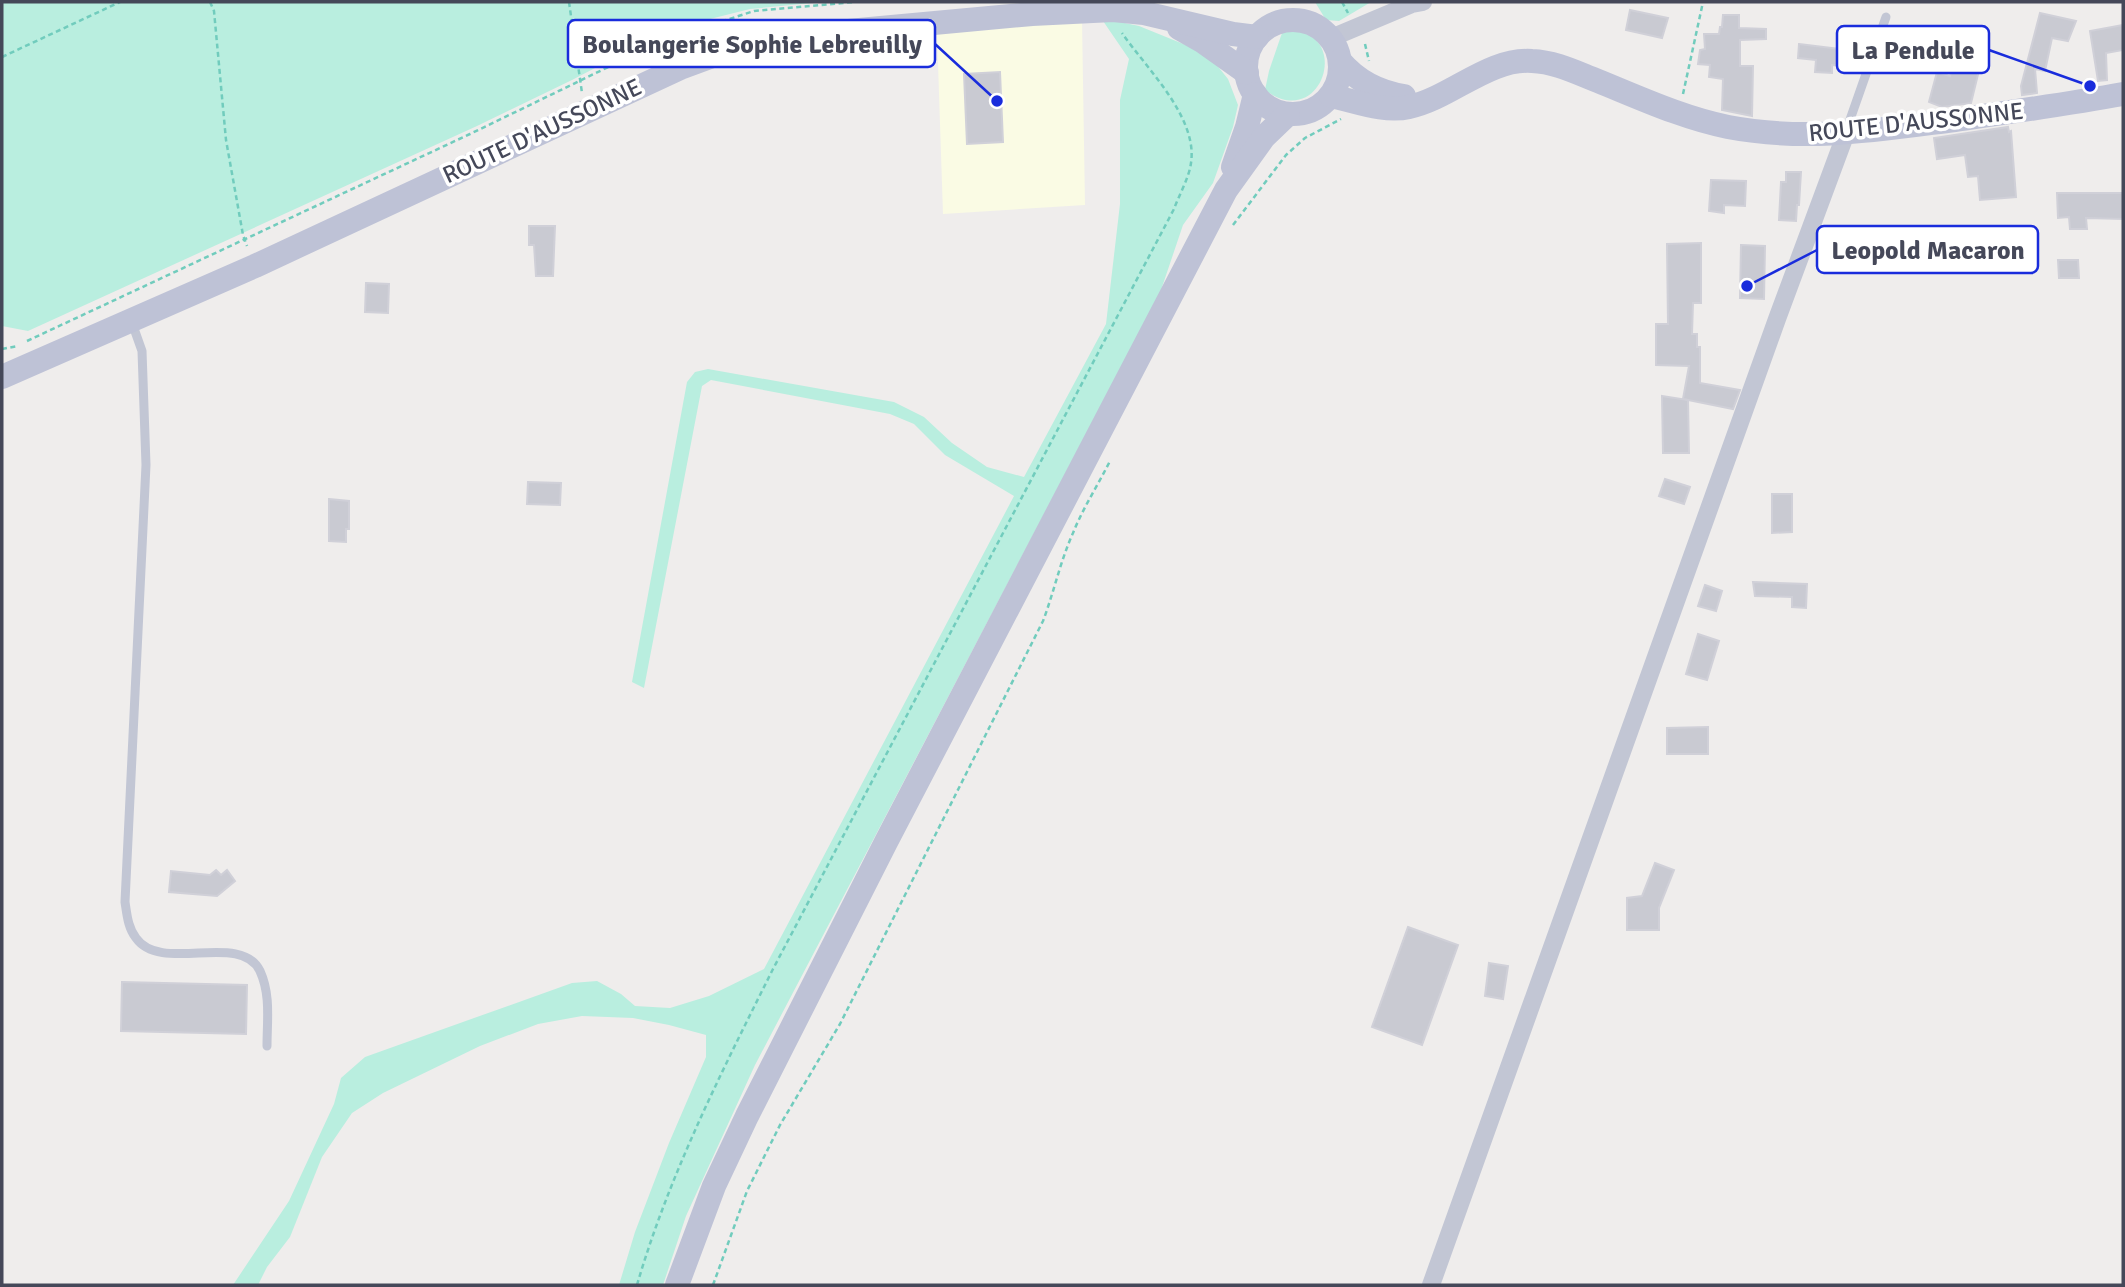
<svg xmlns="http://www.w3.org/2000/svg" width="2125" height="1287" viewBox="0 0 2125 1287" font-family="Signika,sans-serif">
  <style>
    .commercial { fill: #fafbe4 }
    .green { fill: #b9eedf }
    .building { fill: #c9cad2; stroke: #d0d0d8; stroke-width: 2 }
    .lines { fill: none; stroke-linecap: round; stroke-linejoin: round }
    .path { stroke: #71ccbd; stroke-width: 2.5; stroke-dasharray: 5 3.5; stroke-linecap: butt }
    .service { stroke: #c2c6d4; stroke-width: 9 }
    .minor { stroke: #c2c6d4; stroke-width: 18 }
    .secondary { stroke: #bec2d6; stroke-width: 24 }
    .labels { text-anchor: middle; stroke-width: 7; stroke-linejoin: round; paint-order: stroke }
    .street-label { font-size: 24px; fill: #454859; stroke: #fff }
    .leader { fill: none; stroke: #192cdc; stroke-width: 2.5 }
    .callout-dot { fill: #192cdc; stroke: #fff; stroke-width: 2.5 }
    .callout { fill: #fff; stroke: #192cdc; stroke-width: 2.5 }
    .callout-label { font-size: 26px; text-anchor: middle; font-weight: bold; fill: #454859 }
  </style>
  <rect width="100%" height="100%" fill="#efedec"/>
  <polygon class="commercial" points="1082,20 1085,205 943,214 937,33"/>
  <g class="green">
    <polygon points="2,2 823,2 750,9 670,29 572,80 477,126 28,331 2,326"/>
    <polygon points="1315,2 1371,2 1339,21 1326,20"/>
    <polygon points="1101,18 1139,26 1208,54 1228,79 1238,105 1233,127 1213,183 1183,225 1160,293 755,1065 686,1216 663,1285 619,1285 635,1232 669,1143 706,1057 706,1035 669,1025 633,1018 582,1016 538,1024 480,1046 383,1093 352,1113 322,1157 290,1237 267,1267 258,1285 233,1285 289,1201 334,1104 341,1078 365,1057 572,983 597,981 621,994 635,1006 670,1008 709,996 764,969 1014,496 945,455 914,424 890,414 711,380 702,386 644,688 632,682 687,382 695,372 708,369 894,402 924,417 952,443 987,467 1024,477 1106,324 1120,204 1120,100 1129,59"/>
    <path d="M1283 30C1355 25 1324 134 1265 90L1269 71Z"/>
  </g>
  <g class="building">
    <polygon points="1630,10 1668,18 1662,38 1626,30"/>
    <polygon points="2040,13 2076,21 2068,41 2052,38 2045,71 2035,69 2037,93 2022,95 2021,86"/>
    <polygon points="1723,15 1739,15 1739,28 1766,29 1766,39 1740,40 1740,66 1753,66 1752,116 1722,110 1723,79 1709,77 1710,65 1698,64 1700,50 1705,49 1704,34 1719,34 1720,27 1722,27"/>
    <polygon points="2123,25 2123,50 2106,53 2107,80 2098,81 2090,31"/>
    <polygon points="1799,44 1849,50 1847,66 1832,65 1832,73 1815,72 1816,60 1798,58"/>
    <polygon points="1969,50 1983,54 1971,103 1942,107 1929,102 1937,72 1950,76 1955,59 1966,62"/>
    <polygon points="1000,72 1003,142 967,144 964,74"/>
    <polygon points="2008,127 2009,132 2011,131 2016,197 1980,200 1978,176 1968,177 1965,155 1937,159 1934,138"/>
    <polygon points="1786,172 1801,172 1799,205 1797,205 1796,221 1779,220 1781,182 1786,182"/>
    <polygon points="1711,180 1746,181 1745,206 1724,205 1724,213 1709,211"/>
    <polygon points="2057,193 2123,193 2123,219 2086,218 2087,229 2070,229 2069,217 2058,218"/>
    <polygon points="529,226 555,226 553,276 536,276 534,245 529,245"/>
    <polygon points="1701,243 1701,303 1693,303 1692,334 1697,334 1697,347 1700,347 1700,383 1740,390 1733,409 1683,399 1689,366 1656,365 1656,324 1668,324 1667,244"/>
    <polygon points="1741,245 1765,246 1764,299 1740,298"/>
    <polygon points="2058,260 2078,260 2079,278 2059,278"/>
    <polygon points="366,283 389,284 388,313 365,312"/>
    <polygon points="1662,396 1688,400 1689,453 1663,453"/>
    <polygon points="1665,479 1690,487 1684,504 1659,496"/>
    <polygon points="528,482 561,483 560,505 527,504"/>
    <polygon points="1772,494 1792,494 1792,532 1772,533"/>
    <polygon points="329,499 349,501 349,529 346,529 346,542 329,541"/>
    <polygon points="1753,582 1807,584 1806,608 1792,607 1792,597 1755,596"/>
    <polygon points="1705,585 1722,591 1716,611 1698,606"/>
    <polygon points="1698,634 1719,641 1707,680 1686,674"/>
    <polygon points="1708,727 1708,754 1667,754 1667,728"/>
    <polygon points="1655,863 1674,870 1659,908 1659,930 1627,930 1627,898 1642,896"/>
    <polygon points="216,870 221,875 227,870 235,881 217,896 169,892 171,871 210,875"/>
    <polygon points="1408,927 1458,945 1422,1045 1372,1027"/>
    <polygon points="1489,963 1508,966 1503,999 1485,996"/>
    <polygon points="122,982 247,985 246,1034 121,1031"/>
  </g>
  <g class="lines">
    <g class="path">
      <polyline points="210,2 214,11 226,140 243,235 247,246"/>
      <polyline points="569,2 582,93"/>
      <polyline points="1342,2 1348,13"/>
      <polyline points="1365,44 1369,61"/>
      <polyline points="2,57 120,2"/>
      <polyline points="1683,94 1703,2"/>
      <polyline points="1233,225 1286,155 1305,138 1341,119"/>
      <polyline points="27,341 470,134 664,40 754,11 854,2"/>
      <polyline points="2,349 18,346"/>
      <path d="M637 1285C669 1175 722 1071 773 969L1174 209C1179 195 1189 178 1191 163 1198 117 1146 68 1122 33"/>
      <path d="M713 1285 747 1191 780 1125 840 1024 1043 621C1054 592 1060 562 1073 533 1083 508 1098 485 1110 461"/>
    </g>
    <g class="service">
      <polyline points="1846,131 1886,17"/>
      <path d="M131 320 142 351 146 465 125 902C127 915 128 928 136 938 161 974 241 931 260 971 271 995 267 1021 267 1046"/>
    </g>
    <g class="minor">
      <polyline points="1331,38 1412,4 1423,2"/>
      <polyline points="1431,1285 1777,319 1846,133"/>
    </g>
    <g class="secondary">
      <circle cx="1293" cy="67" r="47"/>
      <polyline points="1179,28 1202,41 1247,73"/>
      <path d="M1340 61C1357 81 1378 92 1404 96"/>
      <path d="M1331 96C1355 101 1384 113 1409 107 1451 98 1488 58 1532 61 1556 62 1577 73 1598 81 1640 98 1683 118 1728 127 1807 142 1877 130 1955 120 2011 112 2068 104 2123 94"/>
      <polyline points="1233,167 1247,127 1255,94"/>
      <polyline points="2,377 255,266 680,68 737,47 805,35 1032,14 1113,10 1144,13 1233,34 1257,37"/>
      <polyline points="677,1285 714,1186 747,1116 886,842 1226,190 1264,137 1288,114"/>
    </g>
  </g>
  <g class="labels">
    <g class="street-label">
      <text transform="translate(1916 122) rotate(-6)" y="8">ROUTE D'AUSSONNE</text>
      <text transform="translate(542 131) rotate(-25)" y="8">ROUTE D'AUSSONNE</text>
    </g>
  </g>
  <path class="leader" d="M997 101L935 44M2090 86L1989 50M1747 286L1817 250"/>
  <g class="callout-dot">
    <circle cx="997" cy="101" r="7"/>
    <circle cx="2090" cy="86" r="7"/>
    <circle cx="1747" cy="286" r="7"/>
  </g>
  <g class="callout">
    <rect x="568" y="20" width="367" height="47" rx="7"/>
    <rect x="1837" y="26" width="152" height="47" rx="7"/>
    <rect x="1817" y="226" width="221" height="47" rx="7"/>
  </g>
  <g class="callout-label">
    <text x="752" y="53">Boulangerie Sophie Lebreuilly</text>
    <text x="1913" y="59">La Pendule</text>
    <text x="1928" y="259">Leopold Macaron</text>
  </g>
  <rect width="2125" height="1287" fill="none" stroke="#454859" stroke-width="7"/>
</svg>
